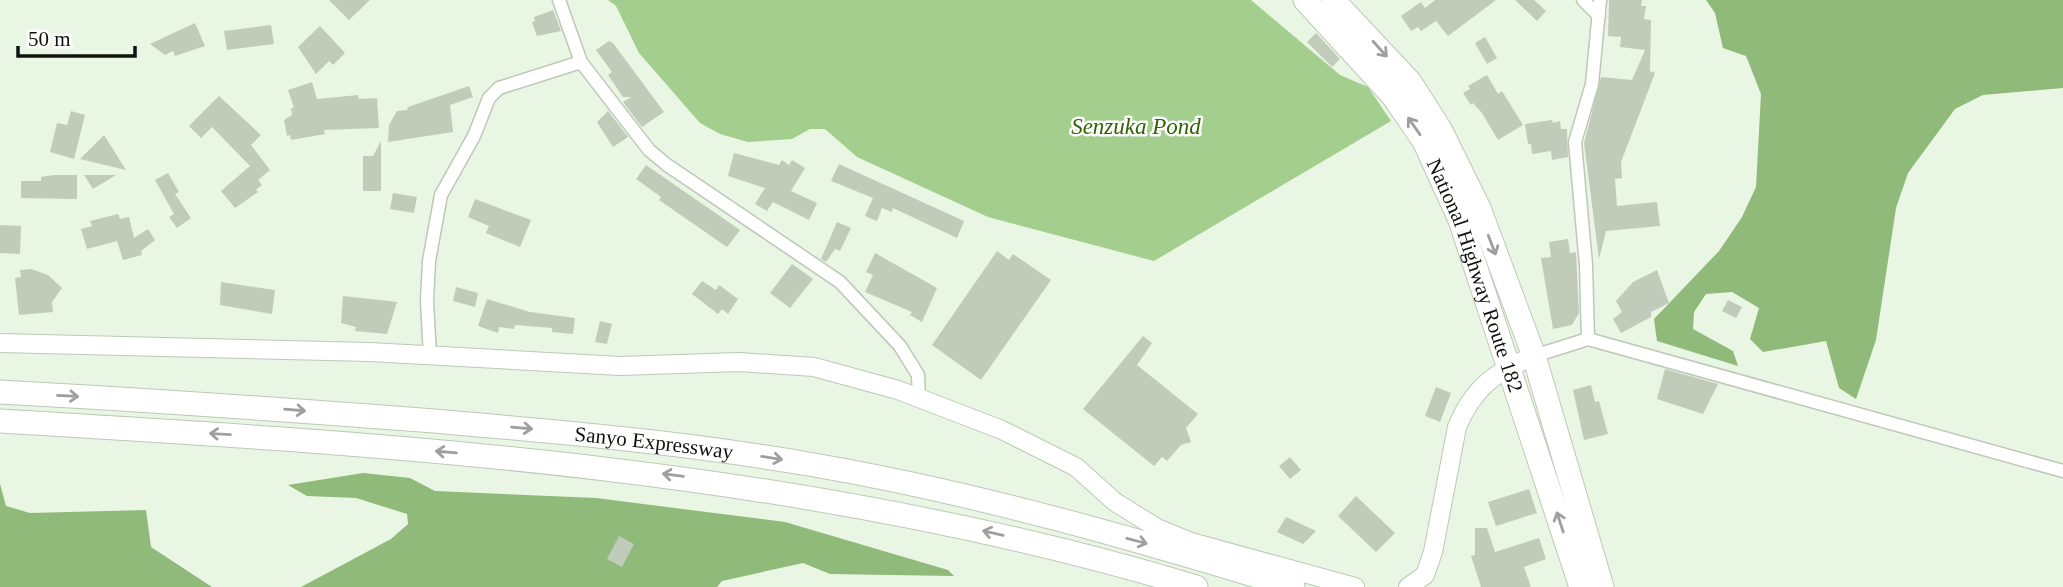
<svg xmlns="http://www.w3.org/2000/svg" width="2063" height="587" viewBox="0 0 2063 587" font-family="'Times New Roman',serif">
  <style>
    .forest { fill: #8fba7a }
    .water { fill: #a3ce8d }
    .building { fill: #c0cbba }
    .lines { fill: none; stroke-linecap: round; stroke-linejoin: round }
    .street-casing { stroke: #bdc8b7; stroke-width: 15 }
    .secondary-casing { stroke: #bdc8b7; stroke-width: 20 }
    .highway-casing { stroke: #bdc8b7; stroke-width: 25 }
    .street { stroke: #fff; stroke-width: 12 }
    .secondary { stroke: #fff; stroke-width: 18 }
    .highway { stroke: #fff; stroke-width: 23 }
    .oneway { stroke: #9fa09e }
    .labels { text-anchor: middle; stroke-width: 5; stroke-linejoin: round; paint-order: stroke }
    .street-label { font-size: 21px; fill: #0e120c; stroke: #fff }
    .water-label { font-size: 23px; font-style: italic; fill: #306303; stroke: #fff }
  </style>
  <rect width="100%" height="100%" fill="#eaf6e4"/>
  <g class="forest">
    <polygon points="1706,0 2063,0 2063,88 1983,95 1955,109 1908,173 1896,208 1876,340 1856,399 1839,388 1826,341 1763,352 1750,339 1759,308 1732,292 1706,294 1694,312 1693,329 1733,351 1738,366 1657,341 1654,319 1719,251 1742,217 1756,187 1761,94 1746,56 1723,48 1715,13"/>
    <polygon points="363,473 410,478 435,491 596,498 785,522 948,570 954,576 830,574 803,563 722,581 717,587 301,587 391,539 408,524 407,514 356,498 307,496 288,485"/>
    <polygon points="0,484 6,506 30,513 146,510 151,547 212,587 0,587"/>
  </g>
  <polygon class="water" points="608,0 1251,0 1340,75 1368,87 1391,121 1154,261 988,217 857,157 825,129 810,129 792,139 748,142 720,134 700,123 639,53 616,6"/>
  <g class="building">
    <polygon points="329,0 370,0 349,20"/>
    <polygon points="1435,0 1496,0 1448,36 1436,21 1421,31 1418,27 1411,31 1401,16 1421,2 1425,8"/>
    <polygon points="1515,0 1534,0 1546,11 1537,21"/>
    <polygon points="1609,0 1642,0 1641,6 1646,6 1644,19 1651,20 1650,71 1655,73 1621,162 1622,178 1615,179 1617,206 1657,202 1660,226 1606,231 1599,259 1584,143 1601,77 1632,80 1645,50 1620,47 1621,37 1608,36"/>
    <polygon points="553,10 561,31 537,36 532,22 535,21 534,17"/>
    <polygon points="195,23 205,46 175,56 173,51 165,55 150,44"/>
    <polygon points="271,25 274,44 227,50 224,31"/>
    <polygon points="320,26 345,53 333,65 329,61 316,74 298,47"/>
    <polygon points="1316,33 1340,59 1332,67 1307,42"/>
    <polygon points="1485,37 1497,58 1487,64 1475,43"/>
    <polygon points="609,41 613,43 664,112 642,127 623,102 631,97 623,97 608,75 612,72 596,50"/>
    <polygon points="1487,75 1498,94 1502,91 1523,125 1498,140 1482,113 1473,103 1471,105 1463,93 1470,89 1468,86"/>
    <polygon points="312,82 317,99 358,95 359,99 377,98 379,128 324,130 325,134 291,140 290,135 287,136 284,120 292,115 291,108 294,108 288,90"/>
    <polygon points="469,86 473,97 450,105 453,132 388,142 389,125 397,111 407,110 408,107"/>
    <polygon points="219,96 261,135 251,145 270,170 258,180 262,185 256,190 258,192 235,208 221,191 250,166 212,127 201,138 189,126"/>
    <polygon points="71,111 85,115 74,159 50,152 57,123 67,125"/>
    <polygon points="608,111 628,137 613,147 597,122"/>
    <polygon points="1552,120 1553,123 1560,121 1561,129 1567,129 1568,157 1552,160 1551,151 1532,154 1531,144 1528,144 1525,124"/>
    <polygon points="104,135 126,170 80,159"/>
    <polygon points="381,141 381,191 363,191 363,156 373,156"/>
    <polygon points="734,153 779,165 782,160 789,165 792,160 805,168 791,191 817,203 809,220 773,202 767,211 755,204 765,188 728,176"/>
    <polygon points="839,164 964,221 957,238 893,208 892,212 882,208 877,221 865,216 873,198 831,181"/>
    <polygon points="646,165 740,230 727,247 659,200 661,197 636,179"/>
    <polygon points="168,173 179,192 175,194 191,218 177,228 169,217 174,214 155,180"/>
    <polygon points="54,175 77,175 77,199 21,198 21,181 41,181 41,177"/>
    <polygon points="84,175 116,175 93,189"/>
    <polygon points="393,193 417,197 414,213 390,209"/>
    <polygon points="475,199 531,220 520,247 486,233 489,226 468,217"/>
    <polygon points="118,214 120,219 129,217 134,238 148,229 155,240 141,251 142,255 123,260 117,241 87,249 81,229 92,226 90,221"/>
    <polygon points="837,222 851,228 840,251 835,249 826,262 821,259"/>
    <polygon points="0,225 21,226 20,254 0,253"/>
    <polygon points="1568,239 1570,253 1576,252 1579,313 1572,325 1553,329 1541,258 1551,257 1549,242"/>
    <polygon points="997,251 1009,260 1013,254 1051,280 981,380 932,345"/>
    <polygon points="875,253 937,288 922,322 910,315 912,312 865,292 873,275 866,272"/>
    <polygon points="792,264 813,279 790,308 770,293"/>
    <polygon points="31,269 48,275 62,288 52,302 53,312 19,315 15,278 21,277 20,270"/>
    <polygon points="1657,270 1669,303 1651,312 1651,317 1621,333 1613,319 1622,312 1616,301 1633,282"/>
    <polygon points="702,281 716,290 719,285 738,299 728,314 722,309 718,314 692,294"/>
    <polygon points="221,282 275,290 272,314 220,305"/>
    <polygon points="456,287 478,293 475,307 453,301"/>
    <polygon points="343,296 397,302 387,334 355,331 356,327 341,323"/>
    <polygon points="487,299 530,312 575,318 573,334 552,332 552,328 515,325 514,329 499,327 498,333 478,326"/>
    <polygon points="1728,300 1742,307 1736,318 1722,311"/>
    <polygon points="600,321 612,324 607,344 595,342"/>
    <polygon points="1143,336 1152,343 1137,365 1198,414 1186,428 1191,442 1181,445 1167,461 1162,457 1154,466 1083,409"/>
    <polygon points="1665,369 1718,384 1703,414 1657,399"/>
    <polygon points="1591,385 1595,402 1599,401 1608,434 1584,440 1573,390"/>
    <polygon points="1436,387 1451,393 1440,422 1425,416"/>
    <polygon points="1290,457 1301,470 1290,479 1279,466"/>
    <polygon points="1529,489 1537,513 1496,526 1488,502"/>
    <polygon points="1356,496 1395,533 1376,552 1338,516"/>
    <polygon points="1286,517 1316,531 1303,544 1277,532"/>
    <polygon points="1475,528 1487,528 1495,552 1539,538 1546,559 1524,567 1531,587 1481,587 1471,556 1475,555"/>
    <polygon points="619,536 634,544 622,567 607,559"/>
  </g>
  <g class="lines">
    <defs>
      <g id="street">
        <polyline points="559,0 581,62 649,150 667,165 840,282 900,346 918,375 919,398"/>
        <polyline points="1583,0 1599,16"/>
        <polyline points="1588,339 1586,265 1575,142 1592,84 1600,0"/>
        <polyline points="1534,356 1588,339 2063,471"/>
        <polyline points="430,357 427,301 429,261 441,195 474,136 489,98 499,88 581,62"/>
      </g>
      <g id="secondary">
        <polyline points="0,343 370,352 620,366 739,362 814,367 898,390 1002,430 1076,467 1115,502 1157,528 1191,542 1355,587"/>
        <path d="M1408 587 1425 575 1433 552 1457 427C1473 388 1496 371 1534 356"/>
      </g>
      <g id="highway">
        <path id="s1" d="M1305 0 1393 96 1424 141 1460 220 1581 587"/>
        <polyline points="1333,0 1410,82 1441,131 1479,208 1534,356 1602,587"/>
        <path id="s2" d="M0 392C145 400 290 410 434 421 561 432 689 443 814 465 977 493 1135 539 1293 587"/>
        <path d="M0 421C403 445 807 469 1196 587"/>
      </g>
    </defs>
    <use href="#street" class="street-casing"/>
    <use href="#secondary" class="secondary-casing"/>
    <use href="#highway" class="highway-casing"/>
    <use href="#street" class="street"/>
    <use href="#secondary" class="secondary"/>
    <use href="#highway" class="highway"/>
  </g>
  <defs><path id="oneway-shaft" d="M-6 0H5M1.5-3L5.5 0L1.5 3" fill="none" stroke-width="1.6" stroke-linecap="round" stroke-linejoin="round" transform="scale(1.75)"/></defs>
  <g class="oneway">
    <use href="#oneway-shaft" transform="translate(1380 49) rotate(48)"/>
    <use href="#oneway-shaft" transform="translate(1414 126) rotate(-125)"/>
    <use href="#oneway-shaft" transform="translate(1492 245) rotate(69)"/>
    <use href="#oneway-shaft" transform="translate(68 396) rotate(3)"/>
    <use href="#oneway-shaft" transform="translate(295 410) rotate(5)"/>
    <use href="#oneway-shaft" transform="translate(522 428) rotate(5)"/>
    <use href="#oneway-shaft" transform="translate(220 434) rotate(-177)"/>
    <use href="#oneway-shaft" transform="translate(446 452) rotate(-175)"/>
    <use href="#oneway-shaft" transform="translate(772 458) rotate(9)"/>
    <use href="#oneway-shaft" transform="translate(673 475) rotate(-173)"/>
    <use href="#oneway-shaft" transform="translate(1560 522) rotate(-108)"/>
    <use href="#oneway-shaft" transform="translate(993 533) rotate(-167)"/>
    <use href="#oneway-shaft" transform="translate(1137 541) rotate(15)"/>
  </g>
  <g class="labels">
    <g class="street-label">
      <text dy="7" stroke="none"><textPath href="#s1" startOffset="329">National Highway Route 182</textPath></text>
      <text dy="7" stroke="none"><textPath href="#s2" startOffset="656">Sanyo Expressway</textPath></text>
    </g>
    <g class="water-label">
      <text x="1136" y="134">Senzuka Pond</text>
    </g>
  </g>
  <path d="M18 46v10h117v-10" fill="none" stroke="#0e120c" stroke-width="3.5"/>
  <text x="28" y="46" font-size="21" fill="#0e120c" stroke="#ffffff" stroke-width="5" paint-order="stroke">50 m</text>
</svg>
